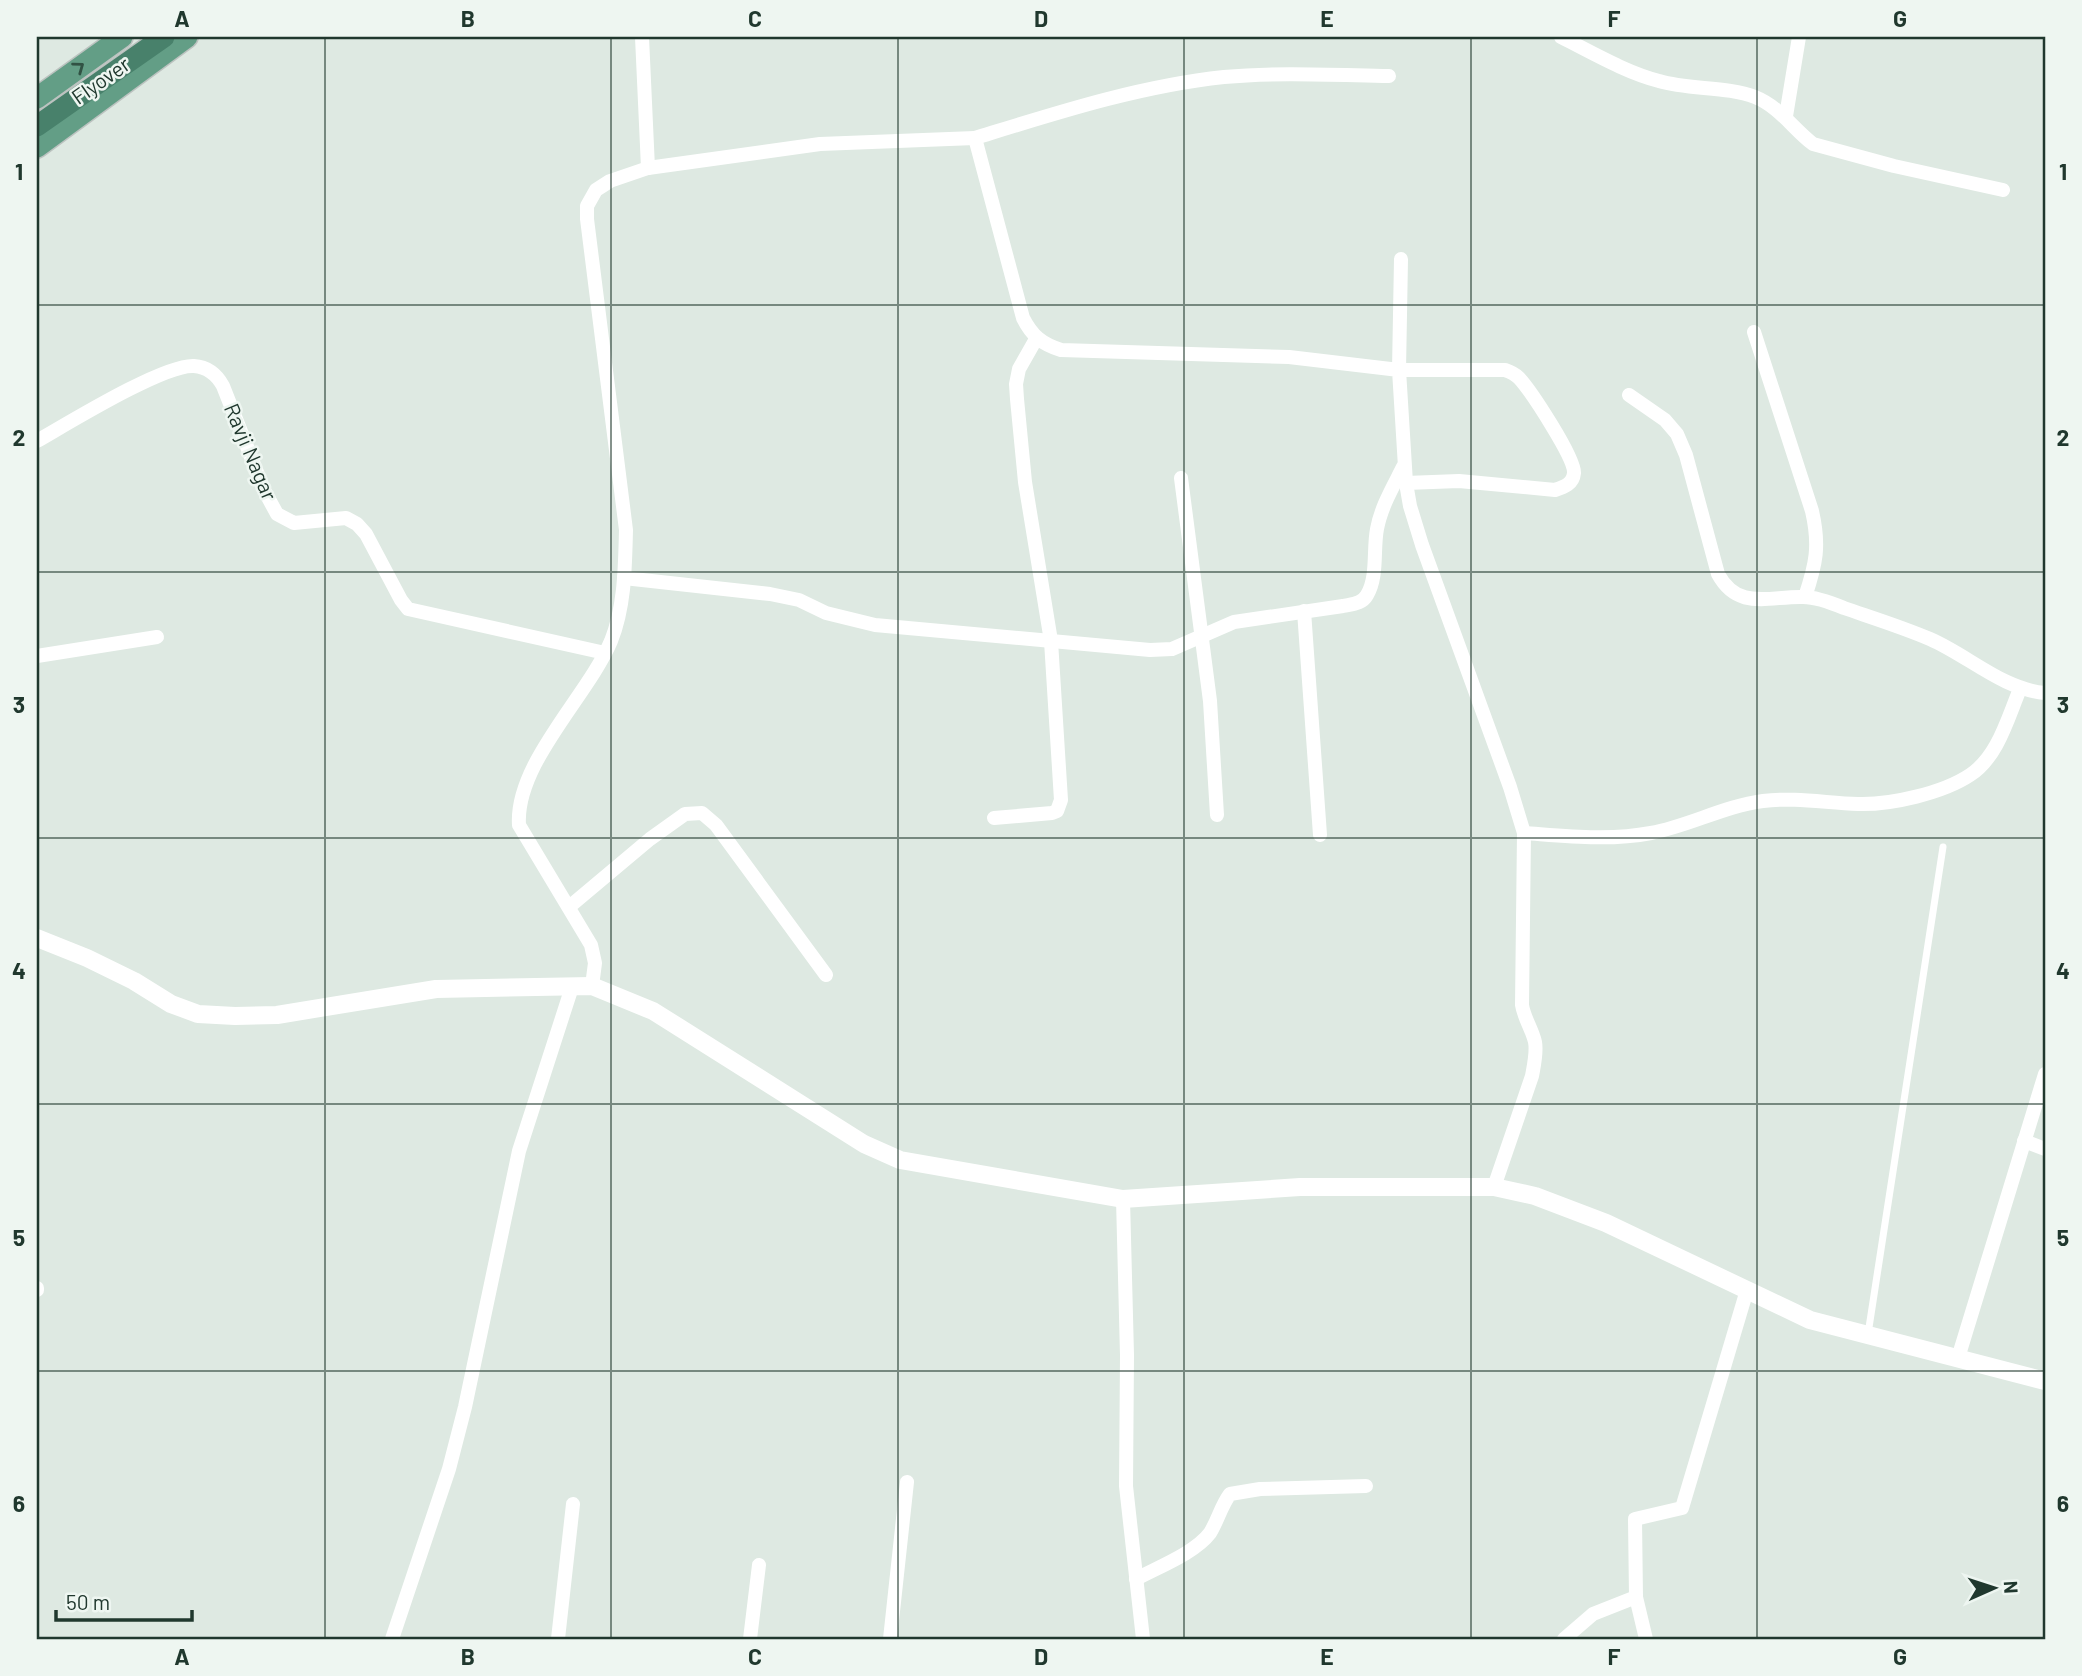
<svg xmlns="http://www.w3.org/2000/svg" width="2082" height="1676" viewBox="0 0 2082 1676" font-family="Barlow,sans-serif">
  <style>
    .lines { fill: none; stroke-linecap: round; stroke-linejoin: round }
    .primary-casing { stroke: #bcc3c0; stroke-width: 24 }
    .trunk-casing { stroke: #bcc3c0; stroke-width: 24 }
    .service { stroke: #fff; stroke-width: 7 }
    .minor { stroke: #fff; stroke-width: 14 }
    .tertiary { stroke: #fff; stroke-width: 18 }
    .primary { stroke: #639e86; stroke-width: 21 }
    .trunk { stroke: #48816b; stroke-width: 21 }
    .oneway { stroke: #315244 }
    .grid { fill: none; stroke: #20382e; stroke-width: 2; stroke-opacity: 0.55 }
    .labels { text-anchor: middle; stroke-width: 5; stroke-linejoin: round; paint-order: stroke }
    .street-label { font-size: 21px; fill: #20382e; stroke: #eef6f1 }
    .neatline { fill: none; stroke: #20382e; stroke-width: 2.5 }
    .grid-label { font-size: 23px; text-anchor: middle; font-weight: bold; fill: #20382e }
  </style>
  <rect width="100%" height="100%" fill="#dee9e2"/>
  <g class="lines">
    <defs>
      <g id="primary">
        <polyline points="37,98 122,37"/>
        <polyline points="37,147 187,37"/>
      </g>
      <polyline id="trunk" points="37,126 164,37"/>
    </defs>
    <use href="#primary" class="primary-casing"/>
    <use href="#trunk" class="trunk-casing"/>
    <polyline class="service" points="1868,1334 1943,847"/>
    <g class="minor">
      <polyline points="642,37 648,168"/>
      <path d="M1561 37C1593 53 1625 72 1659 81 1689 90 1727 86 1755 97 1780 107 1793 129 1813 144L1894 166 2003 190"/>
      <polyline points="1786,116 1799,37"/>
      <path d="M975 138C1056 113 1139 86 1224 77 1278 72 1334 75 1389 76"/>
      <path d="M1401 259 1399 370H1505C1511 372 1515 374 1519 378 1531 391 1575 458 1574 473 1573 484 1564 487 1555 490L1459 481 1406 483"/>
      <path d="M1754 332 1812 511C1820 546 1816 564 1805 597"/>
      <path d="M1629 395 1665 420 1677 434 1686 455 1718 574C1738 611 1769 596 1803 597 1817 597 1832 603 1844 608 1873 618 1902 627 1930 639 1969 656 2002 689 2045 693"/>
      <path d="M37 441C67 424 164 364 194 366 208 367 217 375 223 386L264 490 277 514 294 523 346 518 357 524 366 534 401 600 408 609 605 653"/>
      <polyline points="1181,478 1210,701 1217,815"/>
      <path d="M624 578 770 594 799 600 826 613 875 625 1150 650 1172 649 1234 622 1343 606C1352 604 1362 604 1367 595 1378 577 1373 549 1377 529 1381 507 1393 487 1403 467"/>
      <polyline points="1304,611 1320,835"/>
      <polyline points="37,656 157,637"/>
      <polyline points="994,818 1052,813 1057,811 1061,800 1051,641 1025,482 1017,399 1016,384 1019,369 1036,339"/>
      <path d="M1524 833C1566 836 1609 841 1651 833 1689 826 1724 806 1763 801 1795 797 1826 803 1858 804 1891 805 1943 793 1970 775 1998 757 2008 717 2020 689"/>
      <polyline points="569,907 650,839 685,814 702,813 716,825 826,975"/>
      <path d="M592 986 595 963 591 945 519 825C515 764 587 697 611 641 625 606 625 566 626 530L587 219V206L596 190 610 181 648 168 820 144 975 138 1023 318C1032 336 1042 344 1061 350L1289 357 1399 370 1406 483 1410 506 1422 545 1510 787 1524 833 1522 1005C1524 1018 1532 1029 1535 1042 1537 1052 1534 1065 1532 1076L1494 1187"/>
      <polyline points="2024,1141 2045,1149"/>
      <polyline points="1123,1199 1127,1355 1126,1486 1143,1639"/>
      <polyline points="37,1288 37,1290"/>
      <polyline points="1958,1358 2045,1074"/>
      <path d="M1136 1579C1158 1567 1195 1553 1210 1533 1218 1520 1221 1506 1230 1494L1260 1489 1366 1486"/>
      <polyline points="392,1639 449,1469 465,1407 519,1151 572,987"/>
      <polyline points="558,1639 573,1504"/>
      <polyline points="750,1639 759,1565"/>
      <polyline points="890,1639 907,1482"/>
      <polyline points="1564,1639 1593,1614 1636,1597"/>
      <polyline points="1646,1639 1636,1597 1635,1519 1682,1508 1747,1290"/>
    </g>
    <polyline class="tertiary" points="37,938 87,958 134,981 171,1004 198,1014 235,1016 277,1015 436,989 592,986 653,1011 864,1144 900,1160 1123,1199 1300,1187 1494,1187 1535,1196 1606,1223 1810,1320 2045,1381"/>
    <use href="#primary" class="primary"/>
    <use href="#trunk" class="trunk"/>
  </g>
  <defs><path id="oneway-chevron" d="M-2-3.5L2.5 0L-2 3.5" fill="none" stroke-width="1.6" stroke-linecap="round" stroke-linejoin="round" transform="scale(1.75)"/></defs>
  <use class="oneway" href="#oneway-chevron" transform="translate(79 67) rotate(-36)"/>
  <path class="grid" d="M325 37V1639M611 37V1639M898 37V1639M1184 37V1639M1471 37V1639M1757 37V1639M37 305H2045M37 572H2045M37 838H2045M37 1104H2045M37 1371H2045"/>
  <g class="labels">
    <g class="street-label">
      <text transform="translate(101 81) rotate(-35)" y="7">Flyover</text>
      <text transform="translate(250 452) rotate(67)" y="7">Ravji Nagar</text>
    </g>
  </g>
  <rect width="2082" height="1676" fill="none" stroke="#eef6f1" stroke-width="77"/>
  <g transform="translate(1994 1588) rotate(87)" stroke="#eef6f1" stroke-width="5" paint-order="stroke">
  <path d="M0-5L12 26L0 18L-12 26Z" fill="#20382e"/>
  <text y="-10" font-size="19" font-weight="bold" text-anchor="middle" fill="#20382e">N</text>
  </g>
  <path d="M56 1610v10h136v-10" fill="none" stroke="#20382e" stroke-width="3.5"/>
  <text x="66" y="1610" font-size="21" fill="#20382e" stroke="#eef6f1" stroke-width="5" paint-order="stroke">50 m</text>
  <rect x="38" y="38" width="2006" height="1600" class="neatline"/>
  <g class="grid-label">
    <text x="182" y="27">A</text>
    <text x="468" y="27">B</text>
    <text x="755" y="27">C</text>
    <text x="1041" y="27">D</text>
    <text x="1327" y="27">E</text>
    <text x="1614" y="27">F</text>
    <text x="1900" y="27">G</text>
    <text x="19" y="180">1</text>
    <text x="2063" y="180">1</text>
    <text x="19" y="446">2</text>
    <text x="2063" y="446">2</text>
    <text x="19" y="713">3</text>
    <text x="2063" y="713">3</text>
    <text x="19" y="979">4</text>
    <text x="2063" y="979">4</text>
    <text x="19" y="1246">5</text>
    <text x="2063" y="1246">5</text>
    <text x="19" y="1512">6</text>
    <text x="2063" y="1512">6</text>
    <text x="182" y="1665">A</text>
    <text x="468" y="1665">B</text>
    <text x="755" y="1665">C</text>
    <text x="1041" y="1665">D</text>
    <text x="1327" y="1665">E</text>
    <text x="1614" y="1665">F</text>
    <text x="1900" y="1665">G</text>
  </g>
</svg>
